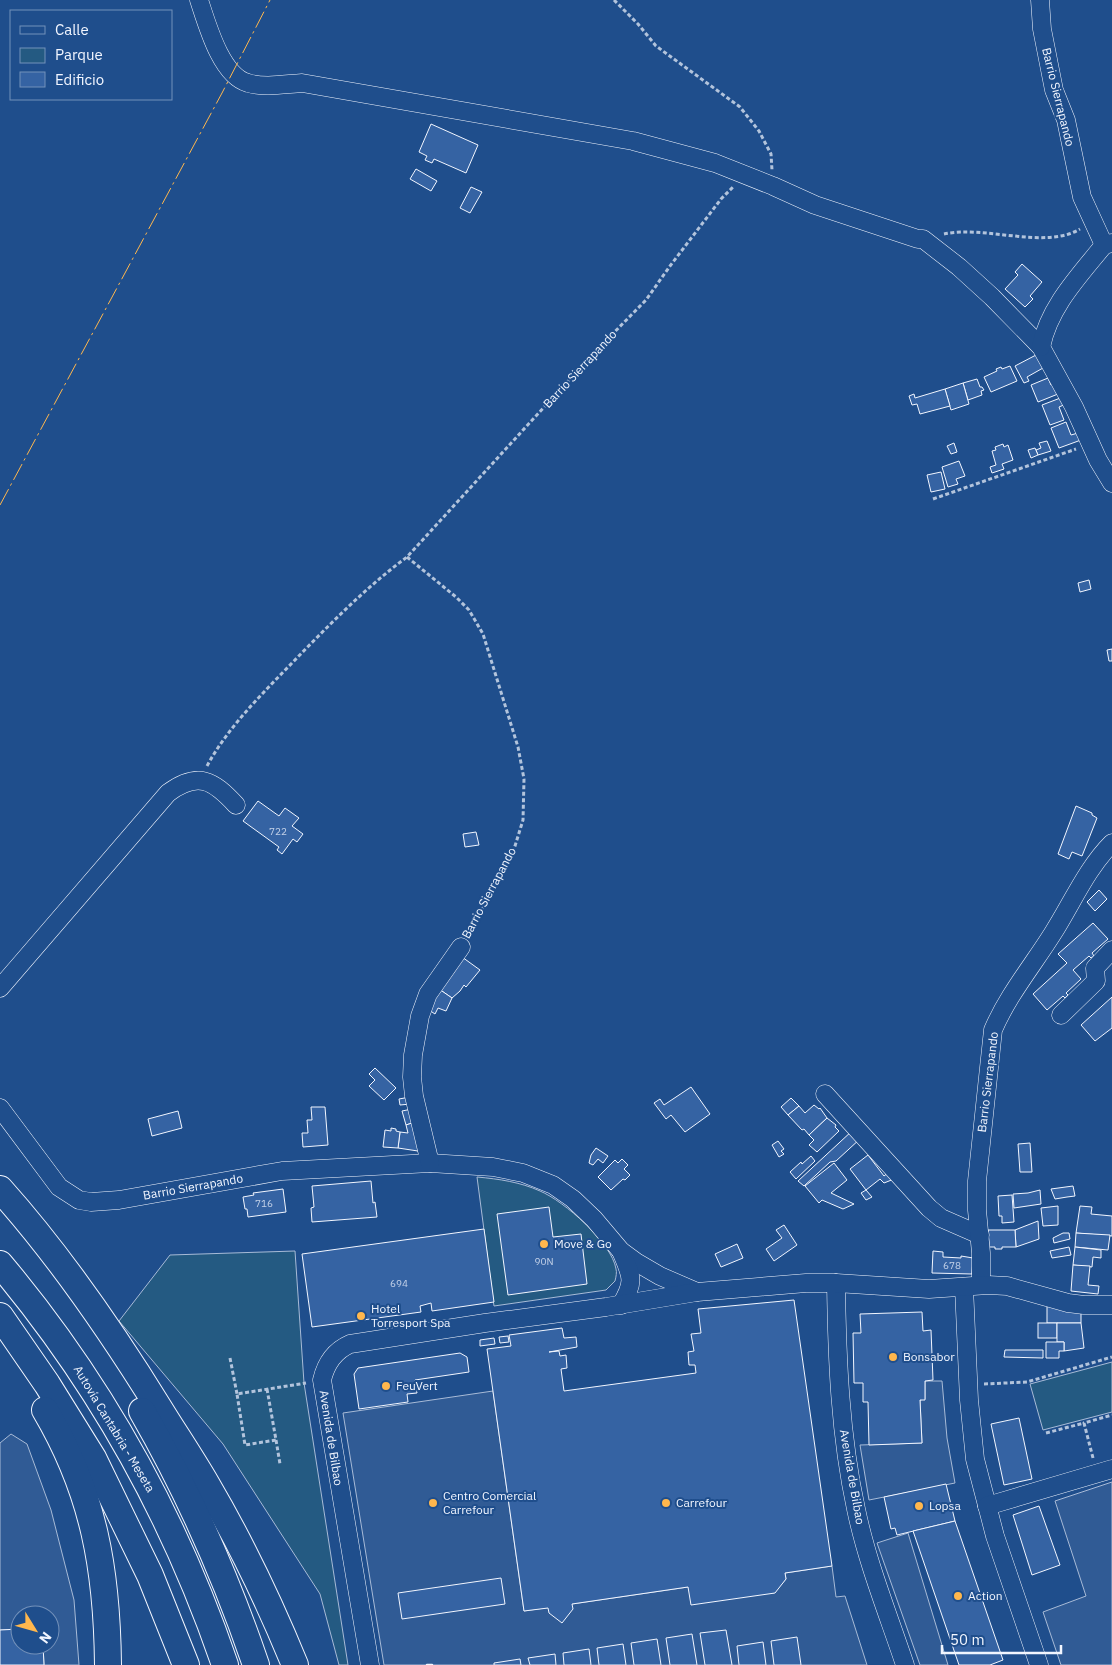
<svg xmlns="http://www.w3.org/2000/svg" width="1112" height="1665" viewBox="0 0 1112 1665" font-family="'IBM Plex Sans',sans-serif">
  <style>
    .green { fill: #245a82; stroke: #a8bbd7 }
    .parking { fill: #305b95; stroke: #a8bbd7 }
    .building { fill: #3563a3; stroke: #f2f6ff }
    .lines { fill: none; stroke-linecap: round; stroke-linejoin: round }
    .minor-casing { stroke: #f2f6ff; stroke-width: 19 }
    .highway-casing { stroke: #f2f6ff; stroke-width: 28 }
    .path { stroke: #b3c4dc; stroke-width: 3; stroke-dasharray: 4 2.5; stroke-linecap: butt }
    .minor { stroke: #1f4e8c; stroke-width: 18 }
    .highway { stroke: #1f4e8c; stroke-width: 26 }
    .wall { stroke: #f2f6ff; stroke-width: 2.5 }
    .power { stroke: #ffb74d; stroke-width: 1; stroke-dasharray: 18 4 2.5 4; stroke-linecap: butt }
    .poi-dot { fill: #ffb74d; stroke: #1f4e8c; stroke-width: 2 }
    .labels { text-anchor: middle; stroke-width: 4; stroke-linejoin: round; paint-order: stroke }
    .number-label { font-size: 10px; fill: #c3d1e8 }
    .street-label { font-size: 12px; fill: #f2f6ff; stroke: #1f4e8c }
    .poi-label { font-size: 12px; fill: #f2f6ff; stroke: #1f4e8c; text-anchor: start }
  </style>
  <rect width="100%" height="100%" fill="#1f4e8c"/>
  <g class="green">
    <path d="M477 1177C499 1179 520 1182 540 1191 564 1201 612 1243 616 1269 617 1272 616 1277 615 1281L606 1290 494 1306Z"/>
    <polygon points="295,1251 304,1383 348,1665 339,1665 320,1594 223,1444 119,1321 170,1255"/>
    <polygon points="1112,1362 1112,1412 1043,1430 1030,1384"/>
  </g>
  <g class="parking">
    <polygon points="925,1381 942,1381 947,1438 955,1483 869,1500 860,1445 922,1443 920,1400 925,1399"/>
    <polygon points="493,1391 524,1611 688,1587 774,1593 786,1579 785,1573 832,1566 836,1597 845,1596 867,1665 384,1665 343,1413"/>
    <polygon points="11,1434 27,1444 51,1510 74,1600 79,1665 44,1665 43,1645 50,1645 50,1615 20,1615 20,1629 0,1630 0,1443"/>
    <polygon points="1112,1482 1112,1665 1061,1665 1043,1612 1086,1596 1055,1501"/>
    <polygon points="908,1533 948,1665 920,1665 877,1543"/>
  </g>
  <g class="building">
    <polygon points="431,124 478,145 466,173 434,159 432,163 425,160 427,156 419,152"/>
    <polygon points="416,169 437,181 431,191 410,179"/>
    <polygon points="471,187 482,192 470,213 460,208"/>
    <polygon points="1022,264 1042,282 1030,296 1033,299 1025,307 1005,289 1018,275 1015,272"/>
    <polygon points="1036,355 1043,368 1027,377 1029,381 1024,383 1015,366"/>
    <polygon points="1010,366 1017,381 991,392 984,377 997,371 996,369 1001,367 1002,369"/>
    <polygon points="1048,378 1051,385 1053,383 1058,394 1038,402 1031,385"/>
    <polygon points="977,379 980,387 982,387 984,390 981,391 982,395 968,400 963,383"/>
    <polygon points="963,383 969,404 951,410 945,389"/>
    <polygon points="945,389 950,406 920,414 917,404 912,405 909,396 914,394 915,398"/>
    <polygon points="1063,397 1066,404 1059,407 1064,420 1050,425 1042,405"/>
    <polygon points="1066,422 1071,435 1078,433 1081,440 1059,448 1051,428"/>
    <polygon points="1047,441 1051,451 1038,455 1036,450 1041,448 1039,443"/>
    <polygon points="954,443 957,452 951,454 947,446"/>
    <polygon points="1003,444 1004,447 1008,445 1013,460 1002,464 1004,469 992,473 990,467 996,465 992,451 996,450 995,447"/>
    <polygon points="1035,448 1038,455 1031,458 1028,450"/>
    <polygon points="959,461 965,476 956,479 958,484 948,487 942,467"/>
    <polygon points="941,472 945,489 931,492 927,475"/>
    <polygon points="1089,580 1091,589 1080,592 1078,583"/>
    <polygon points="1112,649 1112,661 1109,661 1107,650"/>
    <polygon points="258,801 279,816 285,808 299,818 292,826 303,834 297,842 293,839 282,854 277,850 279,847 243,821"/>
    <polygon points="1076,806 1092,813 1092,815 1097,818 1082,856 1072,852 1069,859 1058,854"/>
    <polygon points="476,832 479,845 465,847 463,834"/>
    <polygon points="1099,890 1107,899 1095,911 1087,902"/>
    <polygon points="1093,923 1108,939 1092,953 1094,956 1091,958 1089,956 1073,970 1081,979 1066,993 1068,995 1065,998 1063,996 1047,1010 1033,994 1067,963 1058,954"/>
    <polygon points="462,957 480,970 466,987 464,985 460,991 452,998 439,989"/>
    <polygon points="439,989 452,998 446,1011 438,1008 435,1014 429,1010"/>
    <polygon points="1112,997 1112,1028 1095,1041 1081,1025"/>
    <polygon points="375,1068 396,1088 384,1100 369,1086 375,1080 369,1074"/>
    <polygon points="691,1087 710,1114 685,1132 671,1115 666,1119 654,1103 660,1099 664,1105"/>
    <polygon points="410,1097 411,1104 400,1105 399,1099"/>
    <polygon points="791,1098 799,1106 788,1115 781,1107"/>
    <polygon points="814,1105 819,1109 820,1108 827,1118 809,1135 804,1129 802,1130 788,1115 799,1106 805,1113"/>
    <polygon points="311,1107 325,1107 328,1145 303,1147 302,1133 308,1133 307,1120 312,1120"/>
    <polygon points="412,1109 415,1122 406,1125 402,1111"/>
    <polygon points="178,1111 182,1128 152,1136 148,1119"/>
    <polygon points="827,1118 836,1125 835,1127 839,1131 817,1152 809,1145 814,1140 809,1135"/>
    <polygon points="415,1122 418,1134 418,1151 398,1148 400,1132 408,1133 406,1125"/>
    <polygon points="391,1128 396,1129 396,1131 400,1132 398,1148 383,1147 385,1130 391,1131"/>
    <polygon points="853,1130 861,1138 836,1161 830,1162 804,1186 798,1181"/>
    <polygon points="778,1141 784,1149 781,1151 784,1154 779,1157 772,1145"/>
    <polygon points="1030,1143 1032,1172 1020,1172 1018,1144"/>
    <polygon points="596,1148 608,1156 603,1163 598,1159 593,1165 589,1163 591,1155"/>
    <polygon points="868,1155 884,1176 889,1172 894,1179 884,1183 880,1179 866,1190 850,1169"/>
    <polygon points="811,1156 815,1161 796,1179 790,1172 801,1162 802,1164"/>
    <polygon points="622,1159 628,1165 624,1169 630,1175 625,1180 623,1179 611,1190 598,1177 615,1160 618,1163"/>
    <polygon points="834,1163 847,1180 831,1193 854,1204 843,1209 822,1200 819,1203 805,1186"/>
    <polygon points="371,1181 373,1203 375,1202 377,1217 312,1222 311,1208 314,1207 312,1186"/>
    <polygon points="1073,1186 1075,1196 1067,1197 1055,1199 1051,1189"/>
    <polygon points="283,1189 286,1212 248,1217 247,1209 245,1209 243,1197 254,1195 253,1193"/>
    <polygon points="866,1190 872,1197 866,1200 861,1193"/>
    <polygon points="1040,1190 1041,1204 1014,1208 1013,1194 1028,1193"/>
    <polygon points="1012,1195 1014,1222 1002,1223 1002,1216 999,1216 998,1196"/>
    <polygon points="1058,1206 1058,1225 1043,1226 1041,1208"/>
    <polygon points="1080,1206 1092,1207 1091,1214 1112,1216 1112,1236 1076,1233"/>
    <polygon points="549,1207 553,1237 581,1234 587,1284 508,1295 497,1214"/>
    <polygon points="1038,1221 1039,1239 1016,1247 1015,1230"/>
    <polygon points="784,1225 797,1245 774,1261 766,1249 782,1238 776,1230"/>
    <polygon points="484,1229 494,1302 432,1311 431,1303 420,1306 421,1312 312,1327 302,1254"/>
    <polygon points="988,1230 1015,1230 1016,1247 1002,1247 1002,1249 995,1249 995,1247 989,1247"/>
    <polygon points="1063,1233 1069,1233 1070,1239 1054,1243 1053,1238"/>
    <polygon points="1076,1233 1110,1235 1108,1250 1075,1247"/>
    <polygon points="737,1244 743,1258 721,1267 715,1254"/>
    <polygon points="1069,1247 1071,1255 1052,1258 1050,1251"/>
    <polygon points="1075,1247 1101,1250 1101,1258 1093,1257 1092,1267 1073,1265"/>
    <polygon points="933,1251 943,1252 943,1257 961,1258 961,1256 973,1258 972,1274 932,1273"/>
    <polygon points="1073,1265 1090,1266 1088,1285 1099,1286 1098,1294 1071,1291"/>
    <polygon points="794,1300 832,1566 785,1573 786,1579 775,1593 691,1605 688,1587 572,1604 573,1609 562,1623 549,1613 548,1608 524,1611 487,1349 511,1346 509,1335 562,1328 564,1338 576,1337 577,1347 549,1352 559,1351 560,1356 566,1355 567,1368 561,1369 564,1391 696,1373 695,1365 689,1365 688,1352 694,1351 691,1334 701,1333 698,1309"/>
    <polygon points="1047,1305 1081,1310 1081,1323 1047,1323"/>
    <polygon points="922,1312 923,1331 931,1330 933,1380 925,1381 925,1400 920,1400 922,1443 869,1445 868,1402 863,1402 863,1383 854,1383 853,1333 861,1333 860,1314"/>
    <rect x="1038" y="1323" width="19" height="15"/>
    <polygon points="1057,1323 1081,1323 1084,1348 1064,1351 1064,1342 1057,1342"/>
    <polygon points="508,1336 509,1342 500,1343 499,1337"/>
    <polygon points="494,1338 495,1344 480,1346 480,1340"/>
    <polygon points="1046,1342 1064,1342 1064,1351 1059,1351 1059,1358 1046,1358"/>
    <polygon points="1005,1350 1043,1350 1043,1358 1004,1357"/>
    <polygon points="460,1353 467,1357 469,1372 415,1380 417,1393 407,1394 408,1402 359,1409 354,1374 358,1368"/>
    <polygon points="1019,1418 1032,1479 1004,1485 991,1424"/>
    <polygon points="946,1484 955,1521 897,1535 895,1528 891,1529 884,1497"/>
    <polygon points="1039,1506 1060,1565 1032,1575 1013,1515"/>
    <polygon points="955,1521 1003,1660 990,1665 959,1665 913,1531"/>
    <polygon points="501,1578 505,1604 402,1619 398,1593"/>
    <polygon points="20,1629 20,1645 43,1645 44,1665 0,1665 0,1630"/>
    <polygon points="726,1630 732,1665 705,1665 700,1633"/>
    <polygon points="692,1634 697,1665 670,1665 666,1638"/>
    <polygon points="797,1637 801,1665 774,1665 771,1641"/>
    <polygon points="657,1639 661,1665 634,1665 631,1643"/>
    <polygon points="763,1642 766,1665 739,1665 737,1646"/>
    <polygon points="623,1644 626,1665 599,1665 597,1648"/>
    <polygon points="589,1649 591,1665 564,1665 563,1653"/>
    <polygon points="555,1654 556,1665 530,1665 528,1658"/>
    <polygon points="520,1659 521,1665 494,1665 494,1663"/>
  </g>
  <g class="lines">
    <defs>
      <g id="minor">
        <path d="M199 0C207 24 221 76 248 83 265 88 285 84 302 83L633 141 715 163 773 186 815 205 918 239H923L959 267 992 297 1041 347 1074 407 1098 460 1112 483"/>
        <polyline points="1040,0 1042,29 1054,90 1066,120 1082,197 1104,245"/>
        <path d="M1041 347C1049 307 1079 276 1104 245L1112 243"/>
        <path d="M0 988 168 793C198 771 213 780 236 805"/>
        <polyline points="1061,1015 1096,981 1095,968 1112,950"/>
        <polyline points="825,1094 929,1208 941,1218 980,1235"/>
        <polyline points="0,1108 59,1187 79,1200 91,1202 119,1200 282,1171 430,1163 493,1167 523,1173 553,1185 573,1199 594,1219 621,1251 636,1262 660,1276 697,1292"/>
        <polyline points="430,1163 414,1096 412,1077 413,1055 420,1016 428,994 461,947"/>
        <path d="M836 1283C837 1358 840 1435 856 1509 867 1562 888 1614 905 1665"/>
        <path d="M981 1285V1253L977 1210V1181L993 1030C1008 995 1033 965 1053 933 1072 903 1087 868 1112 843"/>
        <polyline points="964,1287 969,1400 975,1459 995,1536 1039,1665"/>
        <path d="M621 1305C636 1280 631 1276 621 1251"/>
        <polyline points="987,1506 1112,1469"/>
        <path d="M370 1665 322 1380C326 1363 334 1351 350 1344L485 1323 606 1307 697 1292 806 1283H836L929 1289 988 1285 1007 1286 1068 1303 1084 1305H1112"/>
      </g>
      <g id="highway">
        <path d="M0 1189C60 1256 112 1332 159 1408 175 1434 192 1459 207 1485 241 1543 270 1604 295 1665"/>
        <path d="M0 1264C100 1383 175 1518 225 1665"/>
        <polyline points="0,1316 47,1384 93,1458 150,1575 186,1665"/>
        <path d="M45 1410C94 1493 107 1570 108 1665"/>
        <path d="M142 1411C188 1491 226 1577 256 1665"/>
      </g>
    </defs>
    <use href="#minor" class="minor-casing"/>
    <use href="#highway" class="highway-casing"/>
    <g class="path">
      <polyline points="614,0 638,24 656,46 740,107 759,131 771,154 772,170"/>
      <path d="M944 234C985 225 1045 250 1080 229"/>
      <polyline points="933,499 1076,449"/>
      <polyline points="407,557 456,597 469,610 483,634 518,747 524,779 523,820 515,846 503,872 469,933"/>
      <path d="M207 766C228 727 261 695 292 663 328 626 365 588 407 557L588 359 646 300 670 266 721 199 734 186"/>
      <polyline points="230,1358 237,1394"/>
      <polyline points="984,1384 1027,1382 1112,1357"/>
      <polyline points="267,1389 276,1440 245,1445 237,1394 306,1383"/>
      <polyline points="1046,1433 1084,1423"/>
      <polyline points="276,1440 280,1464"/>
      <polyline points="1093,1458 1084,1423 1112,1415"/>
    </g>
    <use href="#minor" class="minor"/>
    <use href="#highway" class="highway"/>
    <polyline class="wall" points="427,1665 432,1665"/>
    <polyline class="power" points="0,505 222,93 270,0"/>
  </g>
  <g class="poi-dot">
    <circle cx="544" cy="1244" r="5"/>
    <circle cx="361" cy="1316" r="5"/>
    <circle cx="893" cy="1357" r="5"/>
    <circle cx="386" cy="1386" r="5"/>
    <circle cx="433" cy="1503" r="5"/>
    <circle cx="666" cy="1503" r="5"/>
    <circle cx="919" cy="1506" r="5"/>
    <circle cx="958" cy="1596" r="5"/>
  </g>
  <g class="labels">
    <g class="number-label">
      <text x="278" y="835">722</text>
      <text x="264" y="1207">716</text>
      <text x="544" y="1265">90N</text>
      <text x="952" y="1269">678</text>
      <text x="399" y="1287">694</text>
    </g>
    <g class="street-label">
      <text transform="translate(1058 97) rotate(76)" y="4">Barrio Sierrapando</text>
      <text transform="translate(580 369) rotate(-47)" y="4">Barrio Sierrapando</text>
      <text transform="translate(489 893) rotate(-62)" y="4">Barrio Sierrapando</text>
      <text transform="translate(988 1082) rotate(-83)" y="4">Barrio Sierrapando</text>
      <text transform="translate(193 1187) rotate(-10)" y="4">Barrio Sierrapando</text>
      <text transform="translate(114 1429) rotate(59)" y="4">Autovía Cantabria - Meseta</text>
      <text transform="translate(331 1438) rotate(81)" y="4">Avenida de Bilbao</text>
      <text transform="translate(852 1477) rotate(80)" y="4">Avenida de Bilbao</text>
    </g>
    <g class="poi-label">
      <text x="554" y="1248">Move &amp; Go</text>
      <text x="371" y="1313">Hotel<tspan x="371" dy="14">Torresport Spa</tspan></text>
      <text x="903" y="1361">Bonsabor</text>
      <text x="396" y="1390">FeuVert</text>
      <text x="443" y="1500">Centro Comercial<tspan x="443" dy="14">Carrefour</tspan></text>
      <text x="676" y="1507">Carrefour</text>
      <text x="929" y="1510">Lopsa</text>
      <text x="968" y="1600">Action</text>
    </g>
  </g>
  <rect x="10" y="10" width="162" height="90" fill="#1f4e8c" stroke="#7391ba"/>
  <rect x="20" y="26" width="25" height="8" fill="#1f4e8c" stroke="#7391ba"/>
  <text x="55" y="35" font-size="15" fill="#f2f6ff">Calle</text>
  <rect x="20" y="48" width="25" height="15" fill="#245a82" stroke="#7391ba"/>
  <text x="55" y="60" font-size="15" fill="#f2f6ff">Parque</text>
  <rect x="20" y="72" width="25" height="15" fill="#3563a3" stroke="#7391ba"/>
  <text x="55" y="85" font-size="15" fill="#f2f6ff">Edificio</text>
  <g transform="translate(35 1630) rotate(127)"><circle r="24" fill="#1f4e8c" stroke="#7391ba"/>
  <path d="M0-4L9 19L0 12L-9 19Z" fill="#ffb74d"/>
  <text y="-8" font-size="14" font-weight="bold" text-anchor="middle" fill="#f2f6ff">N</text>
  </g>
  <path d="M942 1645v8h119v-8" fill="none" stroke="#f2f6ff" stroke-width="2.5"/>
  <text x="950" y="1645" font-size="15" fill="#f2f6ff" stroke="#1f4e8c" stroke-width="4" paint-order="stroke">50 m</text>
</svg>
